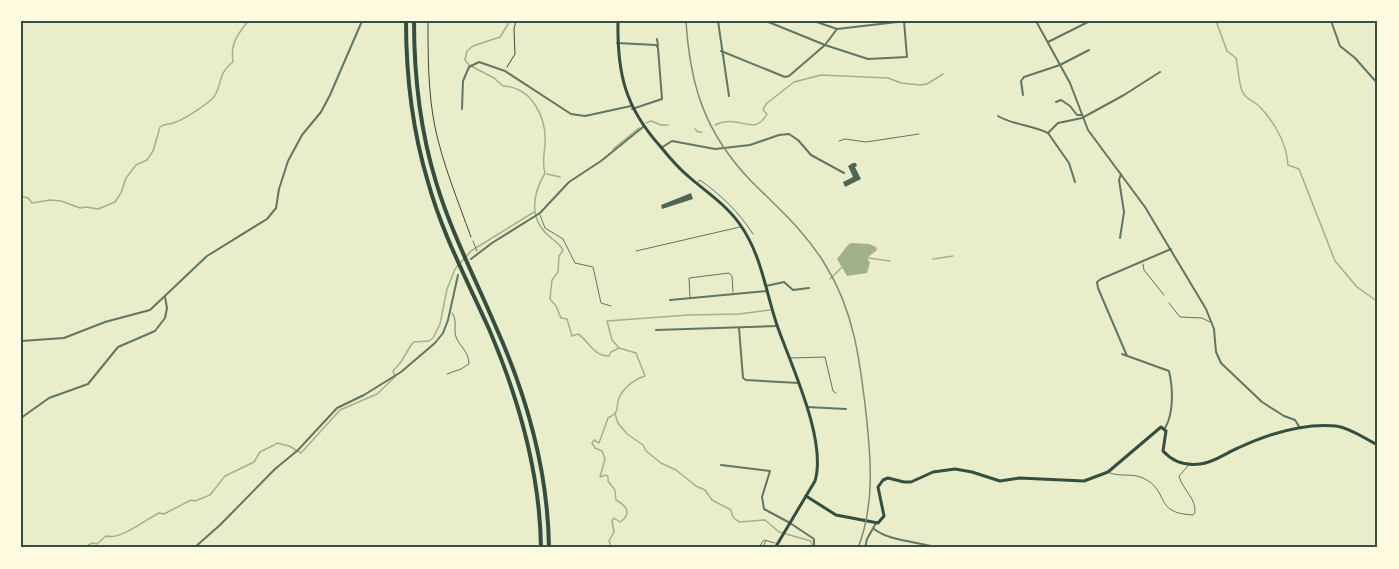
<svg xmlns="http://www.w3.org/2000/svg" width="1399" height="569" viewBox="0 0 1399 569" font-family="Rubik,sans-serif">
  <style>
    .water { fill: #a3b18a }
    .lines { fill: none; stroke-linecap: round; stroke-linejoin: round }
    .stream { stroke: #a3b18a; stroke-width: 1.5 }
    .building { fill: #4f6655 }
    .path { stroke: #344e41; stroke-width: 1 }
    .service { stroke: #617663; stroke-width: 1 }
    .minor { stroke: #617663; stroke-width: 2 }
    .tertiary { stroke: #617663; stroke-width: 2 }
    .secondary { stroke: #344e41; stroke-width: 3 }
    .motorway { stroke: #344e41; stroke-width: 4 }
    .rail { stroke: #7c8e77; stroke-width: 1.5 }
    .neatline { fill: none; stroke: #344e41; stroke-width: 2 }
  </style>
  <rect width="100%" height="100%" fill="#e9edc9"/>
  <polygon class="water" points="851,243 869,244 876,247 877,250 867,258 870,263 867,273 847,276 837,259 848,245"/>
  <g class="lines">
    <g class="stream">
      <path d="M510 21 500 37 473 46 467 51 465 60 469 65 494 78 503 86C532 87 547 118 545 145 544 155 542 163 545 173 532 195 529 219 549 236 554 241 559 243 563 250L559 256 558 272 552 280 550 299 556 306 561 318 567 319 572 336 578 334C589 341 593 356 609 356L611 352 619 348 636 353 645 376C635 379 623 388 619 398 615 409 621 411 608 418L599 443 594 440 592 443 595 448 602 451 605 459 600 477 606 475 608 477V481L615 490 616 500C627 506 632 514 620 522L614 518 612 521 614 532 609 541 612 548"/>
      <path d="M1216 21 1227 51 1236 58C1238 67 1239 83 1242 91 1245 99 1254 101 1259 106 1274 121 1287 144 1288 165L1299 169 1335 261 1357 287 1378 302"/>
      <polyline points="646,123 651,121 661,125 668,125"/>
      <path d="M715 125C739 113 754 138 767 114L763 110 766 104 794 82 821 75 888 78 901 83 920 85 927 84 943 74"/>
      <polyline points="695,129 698,132 702,132"/>
      <polyline points="613,149 639,128"/>
      <polyline points="547,174 560,177"/>
      <path d="M21 196 28 198 32 203 50 200 61 201 80 208 86 207 98 209 115 202 121 193 126 178 136 165 147 160 153 151 160 127C165 123 168 125 173 123 182 121 206 105 213 98 223 86 216 75 233 62 230 42 238 35 248 21"/>
      <polyline points="868,258 890,261"/>
      <polyline points="933,259 953,256"/>
      <polyline points="830,279 841,268"/>
      <polyline points="619,348 612,340 607,321 688,315 739,314 770,310"/>
      <path d="M615 414 618 423 627 434 643 445 646 451 661 463 676 470 696 486 705 490 712 500 731 510C732 516 733 519 740 522L765 520 779 532 811 541 812 545 808 548"/>
      <path d="M84 548 92 543 97 544 106 536C121 540 145 520 159 513L164 514 191 500 195 501 210 495 225 476 254 462 260 452 274 445 277 443 289 446 301 453 340 410 377 394 395 377 393 371 401 362 411 345 414 342 429 341 433 338 440 324 447 289 455 269 471 251 534 212"/>
    </g>
  </g>
  <g class="building">
    <polygon points="853,163 856,163 857,166 855,167 861,179 845,187 843,182 853,177 848,166"/>
    <polygon points="691,193 693,199 662,209 661,205"/>
  </g>
  <g class="lines">
    <g class="path">
      <path d="M428 21C428 56 428 93 435 127 443 165 458 201 471 237"/>
      <polyline points="507,67 515,54 514,29 516,21"/>
    </g>
    <g class="service">
      <polyline points="839,141 845,139 866,142 919,134"/>
      <path d="M698 182 700 180C721 195 739 212 753 234"/>
      <polyline points="540,215 545,228 563,239 575,263 593,267 601,303 611,306"/>
      <polyline points="473,241 477,251"/>
      <polyline points="636,251 740,227"/>
      <polyline points="1143,264 1144,270 1164,295"/>
      <polyline points="690,297 689,278 729,273 732,276 733,292"/>
      <polyline points="1169,303 1180,317 1202,318 1210,322"/>
      <polyline points="791,358 825,357 833,391 836,393"/>
      <path d="M447 374 461 369 469 364C469 352 460 347 456 337 453 328 458 321 452 313"/>
      <path d="M1110 473C1120 477 1132 473 1143 478 1171 491 1152 513 1193 515L1195 513C1196 497 1183 491 1179 476L1188 466"/>
      <polyline points="758,548 764,540 775,543"/>
      <polyline points="762,548 766,541"/>
    </g>
    <g class="minor">
      <polyline points="718,21 729,96"/>
      <polyline points="766,21 825,45 868,59 907,57 904,21"/>
      <polyline points="814,21 837,29"/>
      <polyline points="1036,21 1070,83 1088,130 1145,207 1206,309 1214,329 1216,352 1221,363 1262,402 1284,416 1295,420 1300,428"/>
      <polyline points="1331,21 1340,46 1355,58 1378,84"/>
      <polyline points="657,39 658,46"/>
      <polyline points="1048,42 1090,21"/>
      <polyline points="617,43 656,45 658,48 662,99 632,109"/>
      <polyline points="721,51 785,77 789,76 825,45 837,29 906,21"/>
      <polyline points="1023,95 1021,81 1024,77 1060,65 1089,50"/>
      <polyline points="1056,102 1061,100 1070,106 1077,115 1082,115"/>
      <polyline points="462,109 463,81 469,67 479,62 505,71 571,114 585,116 631,106"/>
      <path d="M998 116C1013 125 1032 125 1048 133L1058 123 1082 118 1124 95 1160 72"/>
      <polyline points="1048,133 1069,163 1075,182"/>
      <polyline points="661,148 672,141 715,149 750,145 779,135 789,134 798,140 811,155 844,173"/>
      <polyline points="1120,238 1124,212 1119,180 1121,174"/>
      <polyline points="471,259 492,243 540,213 569,182 601,161 643,127"/>
      <polyline points="766,286 784,282 793,290 809,288"/>
      <polyline points="670,300 767,291"/>
      <polyline points="739,328 743,378 746,380 799,383"/>
      <polyline points="656,330 777,326"/>
      <path d="M1122 354 1169 371C1173 388 1174 413 1165 428"/>
      <polyline points="1127,356 1098,288 1097,282 1101,279 1171,249"/>
      <polyline points="807,407 846,409"/>
      <polyline points="21,418 49,398 88,384 118,347 155,331 165,318 167,308 165,297"/>
      <polyline points="721,465 770,471 762,497 764,509 790,523 814,539 814,548"/>
      <path d="M874 529C891 542 918 541 938 548"/>
      <polyline points="194,548 220,525 275,469 298,450 337,408 364,395 401,372 435,343 443,333 448,320 458,275"/>
      <polyline points="865,548 867,539 876,523"/>
    </g>
    <polyline class="tertiary" points="21,341 64,338 105,322 150,310 207,256 267,219 276,208 279,189 288,161 302,135 321,112 330,95 362,21"/>
    <g class="secondary">
      <path d="M618 21C617 73 625 107 660 146 669 157 677 167 688 176 706 192 727 205 741 226 762 256 766 294 778 328 792 367 827 441 815 481L775 548"/>
      <path d="M806 496 836 515 878 523 884 516 878 487 883 480 888 478 904 482H911L933 472 955 469 972 472 1000 481 1019 478 1084 481 1108 472 1161 427 1166 431 1163 451C1173 462 1185 466 1200 464 1213 463 1226 453 1238 448 1268 434 1303 423 1336 426 1351 428 1365 439 1378 445"/>
    </g>
    <g class="motorway">
      <path d="M406 21C406 76 412 129 428 182 442 233 467 280 489 329 519 399 540 471 541 548"/>
      <path d="M414 21C414 76 420 130 436 182 451 232 475 278 495 325 527 396 548 470 549 548"/>
    </g>
    <path class="rail" d="M686 21C690 86 705 133 751 181 778 208 806 232 826 266 854 311 860 361 866 413 871 459 875 504 858 548"/>
  </g>
  <rect width="1399" height="569" fill="none" stroke="#fefae0" stroke-width="45"/>
  <rect x="22" y="22" width="1354" height="524" class="neatline"/>
</svg>
